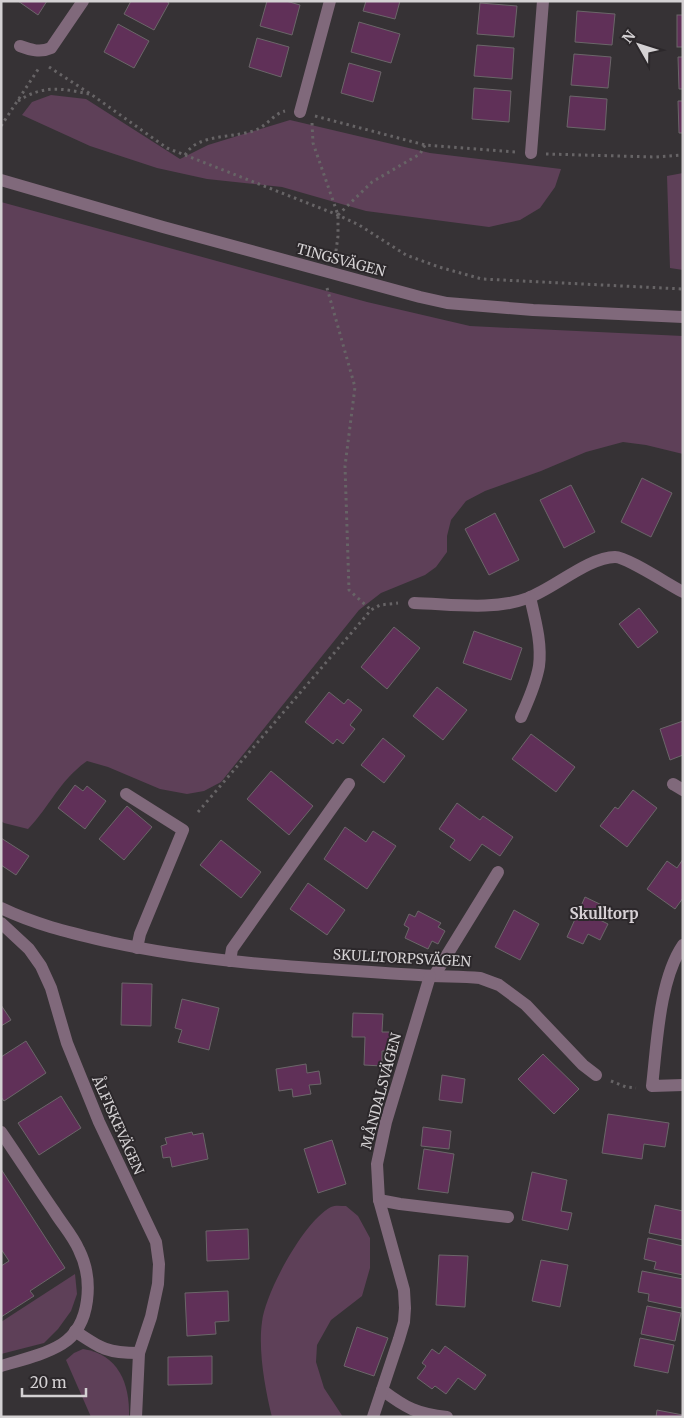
<svg xmlns="http://www.w3.org/2000/svg" width="684" height="1418" viewBox="0 0 684 1418" font-family="Merriweather,serif">
  <style>
    .green { fill: #5e4058 }
    .building { fill: #603058; stroke: #6b6669 }
    .lines { fill: none; stroke-linecap: round; stroke-linejoin: round }
    .path { stroke: #676466; stroke-width: 3; stroke-dasharray: 2.5 4; stroke-linecap: butt }
    .minor { stroke: #80697b; stroke-width: 12 }
    .labels { text-anchor: middle; stroke-width: 4; stroke-linejoin: round; paint-order: stroke }
    .street-label { font-size: 14px; fill: #d4d1d3; stroke: #2c282b }
    .neighbourhood-label { font-size: 15px; font-weight: bold; fill: #d7d1d5; stroke: #2c282b }
  </style>
  <rect width="100%" height="100%" fill="#363235"/>
  <g class="green">
    <polygon points="51,95 86,99 180,159 208,145 290,120 430,153 561,169 555,187 540,208 520,220 489,227 366,211 282,187 207,179 157,168 90,146 22,115 32,102"/>
    <polygon points="683,173 683,270 670,268 667,176"/>
    <path d="M1 202 367 302 470 326 683 336V454L646 445 623 442 586 452 541 471 485 491 466 501 451 520 447 536V552L436 567 425 575 381 593 359 610 221 782 204 791 187 794 160 789 108 767 87 761C60 780 50 806 28 829L4 823 1 821Z"/>
    <path d="M346 1206 358 1216 370 1238V1268L362 1296 331 1320 317 1345 316 1362 324 1388 343 1417H272C265 1389 258 1350 262 1322 265 1293 304 1221 331 1207 335 1205 341 1206 346 1206Z"/>
    <polygon points="75,1274 77,1294 71,1311 58,1329 44,1343 1,1354 1,1322"/>
    <path d="M83 1349C118 1354 130 1383 129 1417H91L66 1360 74 1353Z"/>
  </g>
  <g class="building">
    <polygon points="18,1 47,1 38,15"/>
    <polygon points="131,1 166,1 169,3 154,30 124,14"/>
    <polygon points="267,1 286,1 300,5 292,35 260,26"/>
    <polygon points="366,1 400,1 395,19 363,11"/>
    <polygon points="480,3 517,6 514,37 477,34"/>
    <polygon points="577,11 615,14 612,45 575,42"/>
    <rect x="677" y="15" width="6" height="32"/>
    <polygon points="359,22 400,34 391,63 351,52"/>
    <polygon points="118,24 149,41 134,68 104,52"/>
    <polygon points="257,38 289,47 281,77 249,67"/>
    <polygon points="477,45 514,48 512,79 474,76"/>
    <polygon points="574,54 611,57 608,88 571,85"/>
    <polygon points="678,57 683,57 683,89 679,89"/>
    <polygon points="349,63 381,72 373,102 341,93"/>
    <polygon points="474,88 511,91 509,122 472,119"/>
    <polygon points="570,96 607,99 605,130 567,127"/>
    <polygon points="678,101 683,101 683,133 679,133"/>
    <polygon points="642,478 672,493 651,537 621,522"/>
    <polygon points="571,485 595,532 564,548 540,500"/>
    <polygon points="495,513 519,560 489,575 465,529"/>
    <polygon points="639,608 658,632 638,648 619,624"/>
    <polygon points="394,627 420,648 387,689 361,667"/>
    <polygon points="474,631 522,648 511,680 463,663"/>
    <polygon points="437,687 467,710 443,740 413,716"/>
    <polygon points="329,692 344,704 348,699 362,710 350,725 355,729 343,744 337,739 333,744 305,722"/>
    <polygon points="683,721 683,755 670,760 660,729"/>
    <polygon points="531,734 575,767 556,792 512,759"/>
    <polygon points="383,738 405,756 384,783 361,765"/>
    <polygon points="271,771 313,806 289,835 247,799"/>
    <polygon points="75,785 83,791 87,786 106,801 85,829 58,808"/>
    <polygon points="633,790 657,808 627,847 600,826 615,807 618,809"/>
    <polygon points="457,803 480,820 483,816 513,837 500,856 482,844 470,861 450,847 455,840 439,829"/>
    <polygon points="127,806 152,827 124,860 99,839"/>
    <polygon points="345,827 366,842 373,831 396,846 367,889 324,859"/>
    <polygon points="1,838 29,856 16,875 1,865"/>
    <polygon points="221,840 261,872 241,898 200,865"/>
    <polygon points="683,859 683,898 675,909 647,889 667,861 677,868"/>
    <polygon points="308,883 345,910 327,935 290,909"/>
    <polygon points="585,897 606,907 600,920 608,924 600,940 588,934 583,944 567,937"/>
    <polygon points="514,910 539,924 520,960 495,947"/>
    <polygon points="418,911 441,923 438,927 445,931 438,944 432,941 428,949 405,938 409,928 404,925 409,914 415,917"/>
    <polygon points="122,983 152,984 151,1026 121,1025"/>
    <polygon points="182,999 219,1008 209,1050 178,1042 182,1030 175,1028"/>
    <polygon points="1,1005 11,1020 1,1026"/>
    <polygon points="353,1013 383,1014 382,1032 392,1032 391,1051 382,1051 382,1066 364,1065 365,1037 352,1037"/>
    <polygon points="26,1041 46,1073 4,1101 1,1097 1,1057"/>
    <polygon points="543,1054 579,1089 554,1114 518,1079"/>
    <polygon points="306,1064 307,1073 319,1071 321,1084 309,1085 311,1094 293,1097 292,1089 279,1091 276,1069"/>
    <polygon points="442,1075 465,1079 462,1103 439,1100"/>
    <polygon points="61,1096 81,1128 39,1155 18,1123"/>
    <polygon points="608,1114 669,1123 665,1147 644,1144 642,1159 602,1153"/>
    <polygon points="423,1127 451,1131 449,1149 421,1146"/>
    <polygon points="192,1132 193,1135 203,1133 208,1159 172,1167 170,1157 163,1158 161,1146 167,1144 165,1138"/>
    <polygon points="332,1140 346,1184 318,1193 304,1149"/>
    <polygon points="424,1149 454,1154 448,1193 418,1189"/>
    <polygon points="1,1169 65,1268 30,1291 34,1296 1,1317 1,1266 9,1261 1,1249"/>
    <polygon points="532,1172 567,1180 561,1211 572,1213 568,1230 522,1220"/>
    <polygon points="655,1205 683,1211 683,1240 649,1233"/>
    <polygon points="248,1229 249,1259 207,1261 206,1231"/>
    <polygon points="648,1238 683,1246 683,1275 654,1269 656,1262 644,1259"/>
    <polygon points="439,1255 468,1256 465,1307 436,1305"/>
    <polygon points="541,1260 568,1265 560,1307 532,1301"/>
    <polygon points="642,1271 683,1279 682,1308 648,1301 649,1294 638,1292"/>
    <polygon points="228,1291 229,1321 215,1322 216,1334 187,1336 185,1293"/>
    <polygon points="647,1306 681,1313 675,1341 641,1334"/>
    <polygon points="357,1327 388,1338 374,1376 344,1366"/>
    <polygon points="640,1338 674,1345 668,1373 634,1366"/>
    <polygon points="445,1346 486,1375 475,1390 458,1378 446,1394 435,1386 432,1389 417,1378 426,1366 422,1363 432,1349 439,1354"/>
    <polygon points="212,1356 212,1384 168,1385 168,1357"/>
    <polygon points="657,1410 683,1415 683,1417 656,1417"/>
  </g>
  <g class="lines">
    <g class="path">
      <polyline points="49,67 92,95 167,148 338,215 359,225 406,255 439,267 482,279 683,289"/>
      <path d="M18 101C43 85 61 88 89 94"/>
      <polyline points="315,116 425,145 515,152"/>
      <polyline points="312,123 313,143 338,215 338,236 335,258"/>
      <polyline points="1,126 39,68"/>
      <polyline points="546,154 655,157 683,155"/>
      <path d="M185 155C198 132 238 139 258 129 268 124 274 114 285 111"/>
      <polyline points="338,215 372,182 420,154 425,145"/>
      <polyline points="327,288 355,387 345,466 349,590 371,610"/>
      <polyline points="198,812 371,610 380,605 398,603"/>
      <polyline points="611,1081 626,1087 636,1088"/>
    </g>
    <g class="minor">
      <path d="M20 46C31 50 40 53 51 48L83 1"/>
      <polyline points="300,112 330,1"/>
      <polyline points="531,153 543,1"/>
      <polyline points="1,180 163,227 420,297 447,303 533,310 683,317"/>
      <path d="M414 603C451 604 493 611 528 598 553 589 589 557 615 557 627 557 669 585 683 592"/>
      <path d="M521 717C528 701 536 684 539 666 542 643 535 619 530 597"/>
      <polyline points="673,784 683,790"/>
      <polyline points="126,794 183,830 140,934 137,948"/>
      <path d="M1 908C36 925 72 933 110 942 211 964 315 968 419 975 439 977 459 976 480 978L499 985 526 1005 583 1065 596 1075"/>
      <polyline points="1,923 29,949 41,966 51,988 67,1043 99,1122 156,1242 159,1264 158,1284 151,1317 139,1353 136,1417"/>
      <path d="M683 945C659 980 657 1044 652 1086L683 1085"/>
      <polyline points="230,961 232,949 349,784"/>
      <polyline points="434,976 498,872"/>
      <path d="M1 1132C19 1158 36 1185 54 1211 62 1224 73 1236 79 1250 93 1278 92 1325 62 1344 44 1355 21 1360 1 1366"/>
      <polyline points="379,1200 400,1204 508,1217"/>
      <path d="M75 1331C101 1349 108 1353 139 1353"/>
      <path d="M382 1390C406 1408 417 1414 447 1417"/>
      <polyline points="373,1417 399,1339 404,1322 405,1308 404,1290 379,1200 377,1164 386,1122 430,976"/>
    </g>
  </g>
  <g class="labels">
    <g class="street-label">
      <text transform="translate(341 260) rotate(15)" y="5">TINGSVÄGEN</text>
      <text transform="translate(402 958) rotate(3)" y="5">SKULLTORPSVÄGEN</text>
      <text transform="translate(381 1091) rotate(-75)" y="5">MÅNDALSVÄGEN</text>
      <text transform="translate(118 1125) rotate(66)" y="5">ÅLFISKEVÄGEN</text>
    </g>
    <g class="neighbourhood-label">
      <text x="604" y="919">Skulltorp</text>
    </g>
  </g>
  <rect width="684" height="1418" fill="none" stroke="#d4d1d3" stroke-width="5"/>
  <g transform="translate(639 45) rotate(309)" stroke="#2c282b" stroke-width="4" paint-order="stroke">
  <path d="M0-4L9 19L0 12L-9 19Z" fill="#d4d1d3"/>
  <text y="-8" font-size="14" font-weight="bold" text-anchor="middle" fill="#d4d1d3">N</text>
  </g>
  <path d="M22 1388v8h64v-8" fill="none" stroke="#d4d1d3" stroke-width="2.5"/>
  <text x="30" y="1388" font-size="15" fill="#d4d1d3" stroke="#2c282b" stroke-width="4" paint-order="stroke">20 m</text>
</svg>
